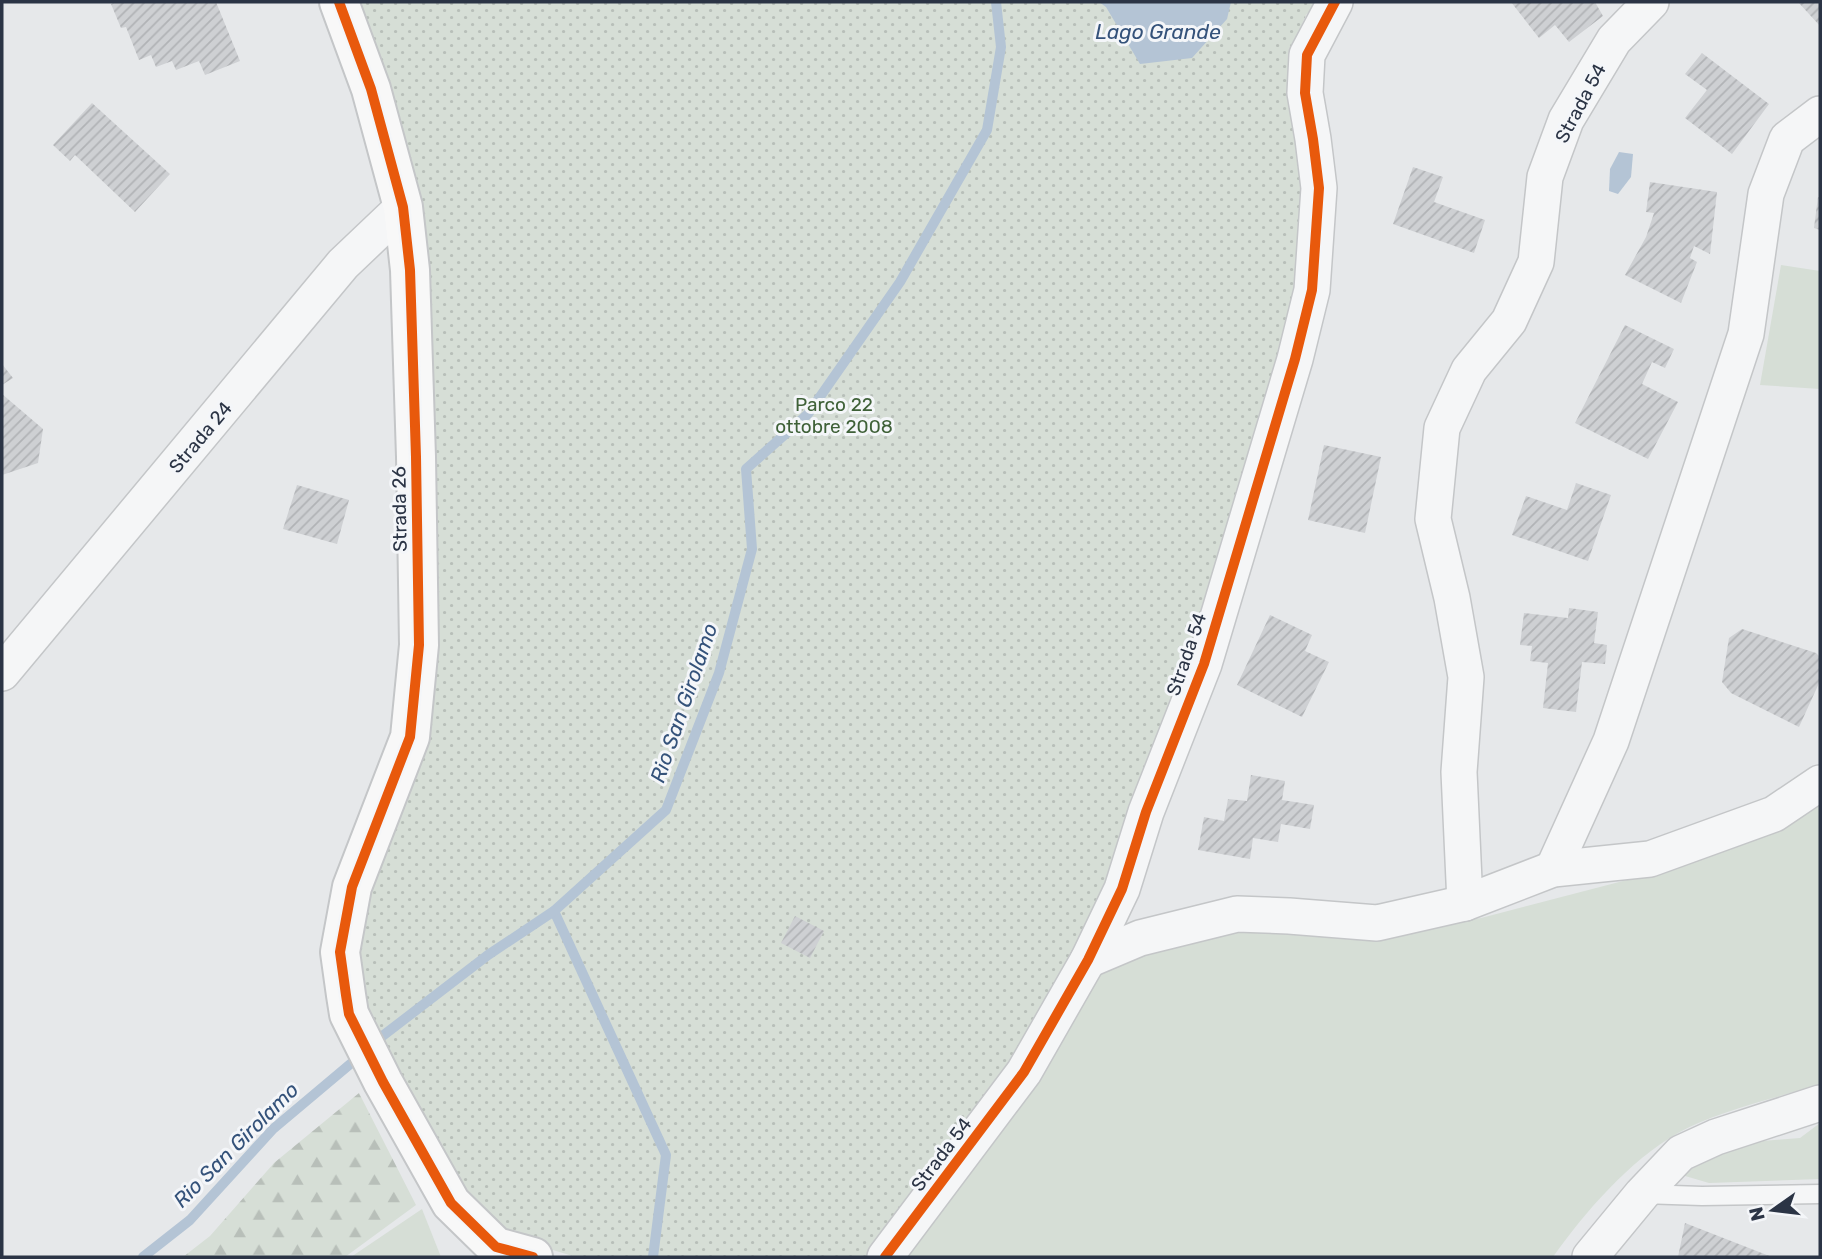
<svg xmlns="http://www.w3.org/2000/svg" width="1822" height="1259" viewBox="0 0 1822 1259" font-family="Rubik,sans-serif">
  <style>
    .grass { fill: #d6ded6 }
    .forest { fill: url(#forest-firs) }
    .park { fill: url(#park-dots) }
    .water { fill: #b4c4d5 }
    .lines { fill: none; stroke-linecap: round; stroke-linejoin: round }
    .stream { stroke: #b4c4d5; stroke-width: 10 }
    .building { fill: url(#building-hatch) }
    .lane-casing { stroke: #c4c6c8; stroke-width: 21 }
    .street-casing { stroke: #c4c6c8; stroke-width: 38 }
    .secondary-casing { stroke: #c4c6c8; stroke-width: 42 }
    .lane { stroke: #f5f6f7; stroke-width: 18 }
    .street { stroke: #f5f6f7; stroke-width: 35 }
    .secondary { stroke: #f8f8f8; stroke-width: 38 }
    .cycleway-casing { stroke: #f4f6f9; stroke-width: 15 }
    .cycleway { stroke: #e8590c; stroke-width: 10 }
    .labels { text-anchor: middle; stroke-width: 6; stroke-linejoin: round; paint-order: stroke }
    .street-label { font-size: 19px; fill: #2b3445; stroke: #f4f6f9 }
    .park-label { font-size: 19px; fill: #3f6138; stroke: #f4f6f9 }
    .water-label { font-size: 21px; font-style: italic; fill: #34527a; stroke: #f4f6f9 }
  </style>
  <defs>
    <pattern id="forest-firs" width="22" height="20" patternUnits="userSpaceOnUse" patternTransform="scale(1.75)"><rect width="22" height="20" fill="#d6ded6"/><path d="M5 1l3.5 6h-7zM16 11l3.5 6h-7z" fill="#b8bfb9"/></pattern>
    <pattern id="park-dots" width="8" height="8" patternUnits="userSpaceOnUse" patternTransform="scale(1.75)"><rect width="8" height="8" fill="#d6ded6"/><path d="M2 2h.1M6 6h.1" fill="none" stroke="#b8bfb9" stroke-width="1.8" stroke-linecap="round"/></pattern>
    <pattern id="building-hatch" width="6" height="6" patternUnits="userSpaceOnUse" patternTransform="scale(1.75)"><rect width="6" height="6" fill="#ced0d3"/><path d="M-1 1l2-2M0 6l6-6M5 7l2-2" fill="none" stroke="#b1b3b6"/></pattern>
  </defs>
  <rect width="100%" height="100%" fill="#e6e8ea"/>
  <g class="grass">
    <polygon points="1781,265 1820,271 1820,389 1760,385"/>
    <path d="M1820 799V1084C1777 1098 1717 1111 1678 1133 1629 1161 1585 1212 1553 1257H900L1088 980 1133 954 1216 932 1277 927 1351 935 1481 918 1646 875Z"/>
    <polygon points="1820,1123 1820,1179 1709,1183 1675,1173 1741,1139 1763,1141 1800,1138"/>
    <polygon points="422,1209 441,1257 351,1257"/>
  </g>
  <polygon class="forest" points="359,1093 416,1205 345,1257 183,1257 210,1236 274,1163"/>
  <polygon class="park" points="353,2 1318,2 1306,15 1292,47 1309,189 1296,289 1280,361 1191,658 1080,966 883,1257 576,1257 500,1234 456,1191 391,1080 348,955 420,742 424,456"/>
  <g class="water">
    <polygon points="1099,2 1231,2 1227,19 1192,58 1140,64 1106,7"/>
    <polygon points="1619,152 1633,154 1631,177 1618,194 1609,191 1610,169"/>
  </g>
  <g class="lines">
    <g class="stream">
      <polyline points="554,911 666,1155 653,1257"/>
      <polyline points="372,1044 488,955 554,911 666,810 719,673 752,549 746,469 808,414 900,282 987,130 1001,47 996,2"/>
      <polyline points="143,1257 190,1220 273,1129 361,1055"/>
    </g>
  </g>
  <g class="building">
    <polygon points="116,2 216,2 240,61 205,75 199,61 176,70 172,61 156,67 151,55 139,60 126,27 121,28 111,4"/>
    <polygon points="1511,2 1595,2 1603,16 1569,42 1555,25 1539,38"/>
    <polygon points="1798,2 1820,2 1820,26"/>
    <polygon points="1702,53 1769,104 1732,154 1685,118 1707,90 1685,74"/>
    <polygon points="92,103 170,174 135,212 75,155 70,161 53,145"/>
    <polygon points="1413,167 1443,177 1434,202 1485,220 1474,253 1393,224"/>
    <polygon points="1650,182 1717,192 1710,254 1694,246 1690,258 1697,262 1681,303 1625,275 1646,237 1654,213 1646,212"/>
    <polygon points="1818,197 1820,198 1820,230 1814,228"/>
    <polygon points="1625,325 1674,349 1665,368 1652,362 1642,384 1678,402 1648,459 1575,423"/>
    <polygon points="2,364 13,378 2,385"/>
    <polygon points="2,394 43,429 38,463 2,475"/>
    <polygon points="1324,445 1381,457 1365,533 1308,520"/>
    <polygon points="1576,483 1611,495 1588,561 1512,535 1526,496 1567,510"/>
    <polygon points="297,485 349,500 337,544 283,529"/>
    <polygon points="1569,608 1598,612 1594,643 1607,645 1605,664 1582,662 1576,712 1543,708 1548,663 1530,661 1532,646 1520,645 1524,613 1568,618"/>
    <polygon points="1270,615 1312,635 1305,651 1329,662 1302,717 1237,685"/>
    <polygon points="1742,629 1816,653 1820,657 1820,681 1799,727 1731,693 1722,682 1729,638"/>
    <polygon points="1251,775 1285,781 1282,800 1314,805 1310,829 1281,824 1278,842 1253,838 1250,859 1198,850 1204,817 1224,821 1228,799 1247,801"/>
    <polygon points="795,916 824,931 810,958 781,943"/>
    <polygon points="1685,1223 1772,1257 1678,1257"/>
  </g>
  <g class="lines">
    <defs>
      <polyline id="lane" points="1642,1194 1702,1196 1820,1194"/>
      <g id="street">
        <polyline points="2,673 343,264 403,207"/>
        <polyline points="1553,869 1611,741 1746,334 1766,194 1787,139 1820,114"/>
        <polyline points="1465,903 1459,772 1466,677 1452,598 1433,519 1442,428 1469,370 1509,321 1536,262 1545,177 1566,120 1614,40 1651,2"/>
        <polyline points="1088,960 1140,938 1237,914 1289,916 1377,923 1465,903 1553,869 1650,859 1774,814 1820,783"/>
        <polyline points="885,1257 1024,1072 1088,960 1122,889 1146,812 1204,664 1295,359 1312,290 1319,188 1313,139 1305,93 1307,55 1335,2"/>
        <polyline points="1590,1257 1642,1194 1681,1153 1716,1137 1820,1103"/>
      </g>
      <polyline id="secondary" points="339,2 371,89 403,207 410,270 416,457 419,645 410,737 352,887 340,952 346,995 349,1014 383,1082 451,1203 496,1247 533,1257"/>
    </defs>
    <use href="#lane" class="lane-casing"/>
    <use href="#street" class="street-casing"/>
    <use href="#secondary" class="secondary-casing"/>
    <use href="#lane" class="lane"/>
    <use href="#street" class="street"/>
    <use href="#secondary" class="secondary"/>
    <defs>
      <g id="cycleway">
        <polyline points="339,2 371,89 403,207 410,270 416,457 419,645 410,737 352,887 340,952 346,995 349,1014 383,1082 451,1203 496,1247 533,1257"/>
        <polyline points="885,1257 1024,1072 1088,960 1122,889 1146,812 1204,664 1295,359 1312,290 1319,188 1313,139 1305,93 1307,55 1335,2"/>
      </g>
    </defs>
    <use href="#cycleway" class="cycleway-casing"/>
    <use href="#cycleway" class="cycleway"/>
  </g>
  <g class="labels">
    <g class="street-label">
      <text transform="translate(1580 103) rotate(-62)" y="7">Strada 54</text>
      <text transform="translate(200 437) rotate(-50)" y="7">Strada 24</text>
      <text transform="translate(399 509) rotate(-91)" y="7">Strada 26</text>
      <text transform="translate(1186 654) rotate(-71)" y="7">Strada 54</text>
      <text transform="translate(941 1154) rotate(-53)" y="7">Strada 54</text>
    </g>
    <g class="park-label">
      <text x="834" y="411">Parco 22<tspan x="834" dy="22">ottobre 2008</tspan></text>
    </g>
    <g class="water-label">
      <text x="1158" y="39">Lago Grande</text>
      <text transform="translate(684 703) rotate(-71)" y="7">Rio San Girolamo</text>
      <text transform="translate(236 1145) rotate(-45)" y="7">Rio San Girolamo</text>
    </g>
  </g>
  <rect width="1822" height="1259" fill="none" stroke="#2b3445" stroke-width="7"/>
  <g transform="translate(1773 1210) rotate(256)" stroke="#f4f6f9" stroke-width="5" paint-order="stroke">
  <path d="M0-5L12 26L0 18L-12 26Z" fill="#2b3445"/>
  <text y="-10" font-size="19" font-weight="bold" text-anchor="middle" fill="#2b3445">N</text>
  </g>
</svg>
